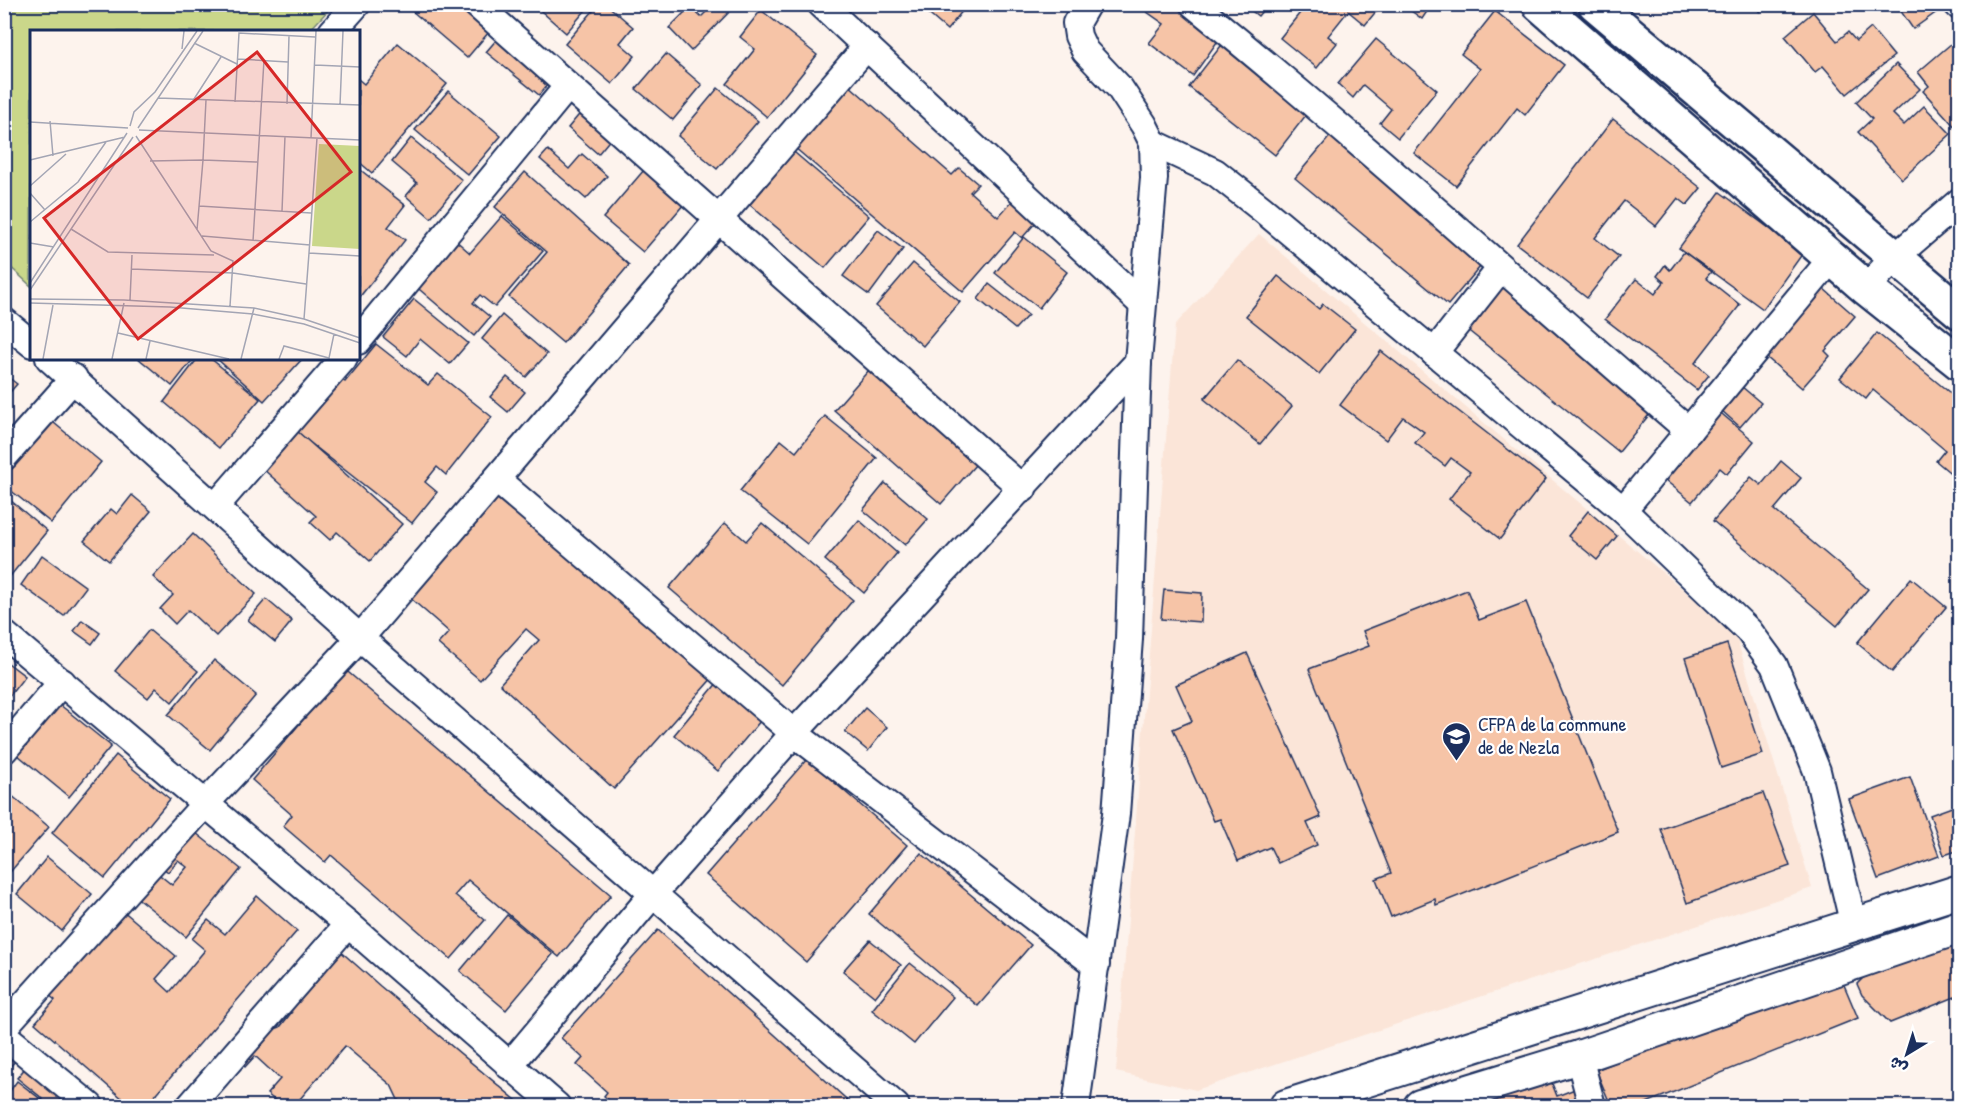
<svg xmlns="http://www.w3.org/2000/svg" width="1964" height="1111" viewBox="0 0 1964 1111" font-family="'Patrick Hand','Playpen Sans Arabic',sans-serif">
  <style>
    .built { fill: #fbe5d8 }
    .green { fill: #cad78a; stroke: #728374; stroke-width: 1.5 }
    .building { fill: #f6c4a7; stroke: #1b2f5e; stroke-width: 1.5 }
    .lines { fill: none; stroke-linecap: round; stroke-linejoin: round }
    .minor-casing { stroke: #1b2f5e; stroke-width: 30 }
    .tertiary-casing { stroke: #1b2f5e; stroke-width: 36 }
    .secondary-casing { stroke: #1b2f5e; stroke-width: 38 }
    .minor { stroke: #fff; stroke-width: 26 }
    .tertiary { stroke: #fff; stroke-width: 32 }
    .secondary { stroke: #fff; stroke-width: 33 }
    .labels { text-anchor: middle; stroke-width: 4.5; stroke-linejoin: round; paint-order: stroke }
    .poi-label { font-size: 20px; fill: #1b2f5e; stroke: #fff; text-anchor: start }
    .inset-road { fill: none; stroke: #a3a5b4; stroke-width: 1.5 }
    .view { fill: #d62828; fill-opacity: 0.15; stroke: #d62828; stroke-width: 3 }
    .inset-edge { fill: none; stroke: #1b2f5e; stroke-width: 3 }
  </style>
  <rect width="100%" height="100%" fill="#fdf3ed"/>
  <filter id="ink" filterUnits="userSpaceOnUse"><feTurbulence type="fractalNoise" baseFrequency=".0167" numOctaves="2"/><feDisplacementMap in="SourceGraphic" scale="12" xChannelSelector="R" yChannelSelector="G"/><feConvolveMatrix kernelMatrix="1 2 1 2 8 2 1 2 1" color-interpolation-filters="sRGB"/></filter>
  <g filter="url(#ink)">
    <polygon class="built" points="1259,234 1735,633 1812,888 1196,1090 1116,1072 1175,325"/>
    <polygon class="green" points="5,4 333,4 333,5 309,31 32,32 31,286 5,262"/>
    <g class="building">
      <polygon points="417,4 482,4 500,19 467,58 412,11"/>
      <polygon points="533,4 591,4 566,33"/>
      <polygon points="599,4 606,4 633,27 620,43 635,56 612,84 565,44"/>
      <polygon points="714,4 735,6 691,51 669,28 690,7 701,17"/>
      <polygon points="917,4 968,4 947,30"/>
      <polygon points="1142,4 1181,4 1222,35 1193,76 1149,43 1164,24 1140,7"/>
      <polygon points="1243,4 1268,4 1258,16"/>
      <polygon points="1307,4 1382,4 1365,25 1348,11 1328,36 1337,43 1317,68 1280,38"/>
      <polygon points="1402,4 1432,4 1422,19"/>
      <polygon points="1753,4 1768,4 1760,12"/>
      <polygon points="1854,4 1868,4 1859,11"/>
      <polygon points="1896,4 1948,4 1913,29"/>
      <polygon points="761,10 817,55 767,117 727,84 755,49 740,37"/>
      <polygon points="1495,11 1564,65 1525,115 1517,108 1456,186 1414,153 1480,69 1461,54"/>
      <polygon points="1813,12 1837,41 1848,32 1856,41 1871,28 1894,56 1847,94 1823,66 1815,72 1785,36"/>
      <polygon points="504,31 557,73 539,95 486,52"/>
      <polygon points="1959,37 1960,125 1956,128 1923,91 1929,86 1918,72"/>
      <polygon points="1376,39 1437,90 1398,138 1380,123 1391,109 1363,85 1353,98 1338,84"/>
      <polygon points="1224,42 1310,110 1275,155 1189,87"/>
      <polygon points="398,43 447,84 372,173 358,161 358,79 364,84"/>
      <polygon points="666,54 702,85 673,120 636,89"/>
      <polygon points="1896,64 1920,89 1893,114 1904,125 1924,106 1951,134 1902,179 1858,132 1872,119 1856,102"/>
      <polygon points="841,78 952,175 959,168 978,184 970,192 998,217 1013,200 1037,221 1022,238 1015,232 963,292 787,141"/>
      <polygon points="718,88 758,121 717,169 678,136"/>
      <polygon points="448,91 501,136 468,175 415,130"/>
      <polygon points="587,105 617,131 598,154 568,128"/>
      <polygon points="1613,119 1701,188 1687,205 1678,198 1656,226 1624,201 1595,238 1619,257 1587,298 1517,244"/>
      <polygon points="1332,134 1485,261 1448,305 1295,178"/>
      <polygon points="411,138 462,180 431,218 406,196 417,183 392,162"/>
      <polygon points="788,147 869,216 825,268 744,200"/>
      <polygon points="548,150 569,169 582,154 607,176 586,199 540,159"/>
      <polygon points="358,168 405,205 388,227 405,240 358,299"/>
      <polygon points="644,170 684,204 643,252 603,218"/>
      <polygon points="525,172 629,265 563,343 509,297 547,252 495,207"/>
      <polygon points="1720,192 1803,253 1763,309 1679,248"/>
      <polygon points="502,216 543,251 495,307 480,295 473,303 490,317 474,336 413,284 453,238 470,253"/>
      <polygon points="878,230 903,249 869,295 843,276"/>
      <polygon points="1024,237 1067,272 1039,308 995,273"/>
      <polygon points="1684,252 1711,272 1706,278 1740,305 1695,363 1709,375 1697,390 1605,319 1636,279 1655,294 1664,282 1657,276 1665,265 1670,270"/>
      <polygon points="913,263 960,302 923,346 876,306"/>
      <polygon points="1278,276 1319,309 1323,304 1355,329 1319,374 1246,316"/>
      <polygon points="1503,281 1657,405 1619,452 1465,328"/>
      <polygon points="989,284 1028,315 1015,329 978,299"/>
      <polygon points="1824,289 1855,316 1825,351 1830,356 1802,388 1766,357"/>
      <polygon points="414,299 468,343 450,364 420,339 407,356 383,337"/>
      <polygon points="502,315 547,354 526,377 482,339"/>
      <polygon points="1877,333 1960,401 1960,481 1936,461 1945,450 1873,390 1866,399 1840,378"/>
      <polygon points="376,344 428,385 438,374 492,417 446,475 437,467 425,482 437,492 412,523 294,430 337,376 345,382"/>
      <polygon points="1381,351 1546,479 1500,539 1449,499 1470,472 1451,458 1445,466 1415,443 1424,432 1403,417 1386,440 1340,405"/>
      <polygon points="138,358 194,358 172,386"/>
      <polygon points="198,358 210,358 260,399 219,448 164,402"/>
      <polygon points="216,358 303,358 264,401"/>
      <polygon points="1237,360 1292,406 1260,444 1204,399"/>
      <polygon points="876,362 983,456 941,504 834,410"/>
      <polygon points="4,374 17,384 4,399"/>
      <polygon points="507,377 525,392 508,412 490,397"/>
      <polygon points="1741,386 1761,403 1740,427 1721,410"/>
      <polygon points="1716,409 1754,441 1727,474 1720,468 1692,502 1660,476"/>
      <polygon points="825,416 877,458 807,544 740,491 781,440 796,452"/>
      <polygon points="48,418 101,462 51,523 4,485 4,470"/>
      <polygon points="297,431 402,524 370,561 337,532 330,540 310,522 316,516 263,469"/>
      <polygon points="1781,461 1801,478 1774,510 1868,589 1837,626 1713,521 1751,477 1761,485"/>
      <polygon points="885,483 928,519 905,545 863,510"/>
      <polygon points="503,490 714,676 614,789 500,684 539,640 526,629 480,680 438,644 449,632 409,597"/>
      <polygon points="4,495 47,531 7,580 4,578"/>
      <polygon points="132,495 151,511 109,561 84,541 111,509 117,514"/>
      <polygon points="1588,511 1617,536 1597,560 1568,536"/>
      <polygon points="859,520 897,553 864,593 825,560"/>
      <polygon points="725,523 746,541 762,523 853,600 782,685 669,588"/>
      <polygon points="193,534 256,594 216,636 188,610 175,624 160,609 173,595 153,577"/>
      <polygon points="42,555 86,587 64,616 21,585"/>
      <polygon points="1911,578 1946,607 1892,672 1857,643"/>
      <polygon points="1164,590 1202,593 1201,622 1161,619"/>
      <polygon points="1467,590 1479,620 1526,602 1618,832 1436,905 1435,899 1391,917 1376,879 1391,873 1309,669 1369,646 1363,631"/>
      <polygon points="266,599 292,621 275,642 248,620"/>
      <polygon points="82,620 100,633 92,644 74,631"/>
      <polygon points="149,630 198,671 172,702 156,688 148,698 115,671"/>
      <polygon points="1727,644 1763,754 1721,768 1685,658"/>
      <polygon points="1247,653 1321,817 1307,823 1317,845 1278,863 1270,847 1238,861 1220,819 1214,821 1173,729 1192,721 1176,685"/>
      <polygon points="4,660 25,676 4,703"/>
      <polygon points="214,660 256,695 210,750 168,715"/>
      <polygon points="342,667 611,895 559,957 468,880 455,895 485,920 451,959 331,855 325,862 283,826 292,815 252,780 324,695"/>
      <polygon points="723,676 767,713 718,771 674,735"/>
      <polygon points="54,700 111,746 69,797 13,751"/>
      <polygon points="865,708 887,727 868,751 845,732"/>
      <polygon points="116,755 170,799 105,878 52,833"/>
      <polygon points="807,759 907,845 806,962 706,875"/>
      <polygon points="1910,777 1939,856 1878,879 1849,799"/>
      <polygon points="4,789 49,827 4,879"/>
      <polygon points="1763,793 1790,866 1687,903 1661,829"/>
      <polygon points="1960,804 1960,850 1944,855 1930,815"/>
      <polygon points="186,825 241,869 186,937 130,892 150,867 172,885 187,867 178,860 168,872 156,862"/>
      <polygon points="921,853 1031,945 978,1006 869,914"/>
      <polygon points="47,857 92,894 62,931 17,894"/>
      <polygon points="257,896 297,931 146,1106 131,1106 35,1023 55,1000 41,988 114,903 176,956 156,979 170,992 205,950 192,939 208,920 225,934"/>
      <polygon points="507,915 553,954 506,1010 460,971"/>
      <polygon points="658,930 854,1106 616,1106 604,1096 607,1092 577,1065 583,1058 561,1038"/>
      <polygon points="1960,939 1960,995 1890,1023 1862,995 1857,984 1863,978"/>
      <polygon points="870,940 901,965 875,997 843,971"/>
      <polygon points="329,941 380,986 523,1106 401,1106 391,1085 345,1046 294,1106 282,1106 267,1094 280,1079 255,1056 245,1067 234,1057 251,1037 280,1027 291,1013 274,1019"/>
      <polygon points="910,963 953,997 914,1044 872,1010"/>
      <polygon points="1839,973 1858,1018 1639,1106 1611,1106 1596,1070"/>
      <polygon points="4,1042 20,1055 4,1074"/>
      <polygon points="30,1062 85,1106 38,1106 43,1099 17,1078"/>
      <polygon points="1547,1071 1557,1096 1580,1087 1589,1106 1462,1106"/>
      <polygon points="17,1081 43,1101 39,1106 4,1106 4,1099"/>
    </g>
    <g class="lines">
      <defs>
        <g id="minor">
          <polyline points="476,4 1023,489"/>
          <polyline points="821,4 1142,304"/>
          <path d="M1193 4C1362 141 1523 289 1689 431"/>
          <polyline points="1957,4 1960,7"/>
          <polyline points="332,32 357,4"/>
          <polyline points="1153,143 1215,172 1262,209 1623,510 1749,631 1774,665 1817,771 1854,926"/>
          <polyline points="1866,288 1895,257 1960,201"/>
          <polyline points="4,321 32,344"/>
          <polyline points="358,341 567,87"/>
          <polyline points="1434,353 1500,269"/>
          <polyline points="49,358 360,638 896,1106"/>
          <polyline points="4,457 74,378"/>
          <polyline points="497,480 794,733 653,894 509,1066"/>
          <polyline points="215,507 344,358"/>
          <polyline points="1623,510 1832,258"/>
          <polyline points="4,634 348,924 557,1106"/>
          <polyline points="4,750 62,682"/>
          <polyline points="1096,965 794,733 1138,362"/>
          <polyline points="4,1027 206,803 360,638 867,46"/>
          <polyline points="4,1035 90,1106"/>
          <polyline points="1579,1057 1592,1106"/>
          <polyline points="190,1106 348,924"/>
          <polyline points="1076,1106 1116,814 1129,639 1138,362 1154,178 1153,143 1144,125 1119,87 1085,51 1078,36 1076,23 1087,4"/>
        </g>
        <g id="tertiary">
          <polyline points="1286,1106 1960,891"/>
          <polyline points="1420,1106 1579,1057 1960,927"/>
        </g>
        <g id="secondary">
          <polyline points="1539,4 1866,288 1960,363"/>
          <polyline points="1595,4 1960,312"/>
        </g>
      </defs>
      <use href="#minor" class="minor-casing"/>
      <use href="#tertiary" class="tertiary-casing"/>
      <use href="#secondary" class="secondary-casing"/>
      <use href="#minor" class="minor"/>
      <use href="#tertiary" class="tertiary"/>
      <use href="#secondary" class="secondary"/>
    </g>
  </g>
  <defs>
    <symbol id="university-pin" viewBox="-11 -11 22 30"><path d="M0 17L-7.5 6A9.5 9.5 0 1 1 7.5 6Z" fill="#1b2f5e" stroke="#fff"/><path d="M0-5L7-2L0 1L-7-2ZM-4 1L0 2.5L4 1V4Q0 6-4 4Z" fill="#fff"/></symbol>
  </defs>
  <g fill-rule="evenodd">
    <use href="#university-pin" x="1440" y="720" width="33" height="45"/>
  </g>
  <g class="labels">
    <g class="poi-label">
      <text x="1478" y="731">CFPA de la commune<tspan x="1478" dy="23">de de Nezla</tspan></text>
    </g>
  </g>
  <g transform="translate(30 30)">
    <rect width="330" height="330" fill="#fdf3ed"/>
    <path d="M289 114 330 116V219L282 216Z" fill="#cad78a"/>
    <path class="inset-road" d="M164 13 207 34M152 19 154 1M207 29 258 32M285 35 330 37M128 68 330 75M164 69 191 27M176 70 173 130 227 132M205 72 209 3 285 7M257 74 259 6M310 75 313 1M20 91 23 126M0 92 98 98M100 96 104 82 125 62 167 1M108 98 173 1M109 100 330 110M106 106 181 221 203 231 200 276M281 108 286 1M287 108 279 223 330 226M0 130 95 107M120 131 173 130 167 200M0 156 36 124M0 163 15 180M169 176 281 183M252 181 255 106M0 192 48 152 76 112M41 199 78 222 184 225M172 206 280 215M223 211 234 30M0 213 24 217M101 239 203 243 276 254M0 253 97 103M0 260 103 107M0 269 94 270 224 278 274 289 330 308M100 270 102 225M0 273 140 277 223 284 274 294 330 313M274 289 279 223M88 303 199 329M13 329 23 275M82 329 94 273M116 329 120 311M211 329 224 278M249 329 254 316 299 328 304 304"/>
    <path class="view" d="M227 22 321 142 108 309 14 188Z"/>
    <rect width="330" height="330" class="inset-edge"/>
  </g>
  <rect width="1964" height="1111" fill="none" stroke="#fff" stroke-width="24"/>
  <rect x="12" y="12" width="1940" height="1087" fill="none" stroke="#1b2f5e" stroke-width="2" filter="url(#ink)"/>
  <g transform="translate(1907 1054) rotate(218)" stroke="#ffffff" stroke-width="4.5" paint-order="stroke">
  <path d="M0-4.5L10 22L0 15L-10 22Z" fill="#1b2f5e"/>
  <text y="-9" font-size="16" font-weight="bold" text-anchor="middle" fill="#1b2f5e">ش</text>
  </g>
</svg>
